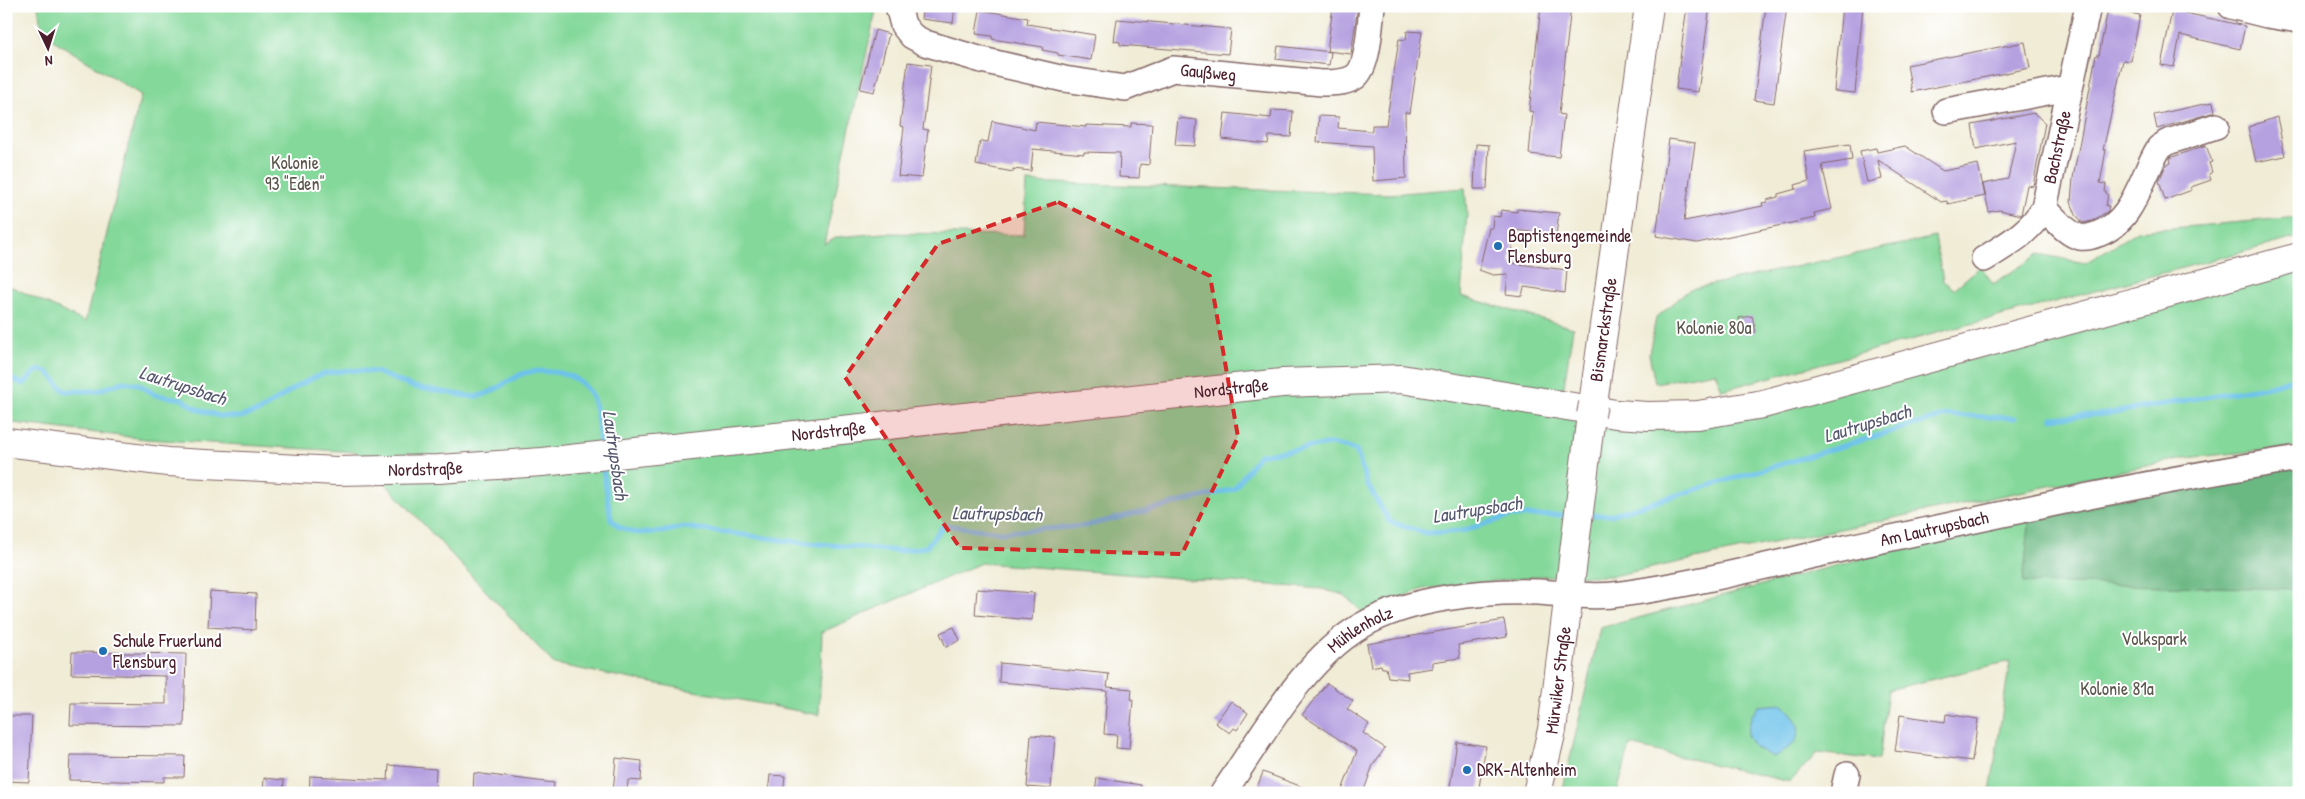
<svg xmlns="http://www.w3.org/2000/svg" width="2305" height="799" viewBox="0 0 2305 799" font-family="'Patrick Hand',sans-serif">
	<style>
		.green { fill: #83d89a; stroke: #667c62 }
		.forest { fill: #6ab882; stroke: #5a6c56 }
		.water { fill: #6dc2ea; stroke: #5c708a }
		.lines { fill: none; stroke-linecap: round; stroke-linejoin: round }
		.stream { stroke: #6dc2ea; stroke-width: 5 }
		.building { fill: #b5a0e0 }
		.minor-casing { stroke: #846767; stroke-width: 28 }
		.major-casing { stroke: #846767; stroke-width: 30 }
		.minor { stroke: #fff; stroke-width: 25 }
		.major { stroke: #fff; stroke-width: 28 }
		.major-bridge-casing { stroke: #846767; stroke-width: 30; stroke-linecap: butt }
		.major-bridge { stroke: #fff; stroke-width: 28 }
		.marked { fill: #d62828; fill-opacity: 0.2; stroke: #d62828; stroke-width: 4; stroke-dasharray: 10 6; stroke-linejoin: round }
		.poi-dot { fill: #1f6fb2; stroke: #fff; stroke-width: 2 }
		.labels { text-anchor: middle; stroke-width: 4; stroke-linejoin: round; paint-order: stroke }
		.street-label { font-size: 18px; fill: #4a1f2b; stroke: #fff }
		.park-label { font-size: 18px; fill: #5b564c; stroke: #fff }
		.poi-label { font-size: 18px; fill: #4a1f2b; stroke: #fff; text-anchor: start }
		.water-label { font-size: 19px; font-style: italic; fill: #56586e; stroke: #fff }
	</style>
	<rect width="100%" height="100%" fill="#fff"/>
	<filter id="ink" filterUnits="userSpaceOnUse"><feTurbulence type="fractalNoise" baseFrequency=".02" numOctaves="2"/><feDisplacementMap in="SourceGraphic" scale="10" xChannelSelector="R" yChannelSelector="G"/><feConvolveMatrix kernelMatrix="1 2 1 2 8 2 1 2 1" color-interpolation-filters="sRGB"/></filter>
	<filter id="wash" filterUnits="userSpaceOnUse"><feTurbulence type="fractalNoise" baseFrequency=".0096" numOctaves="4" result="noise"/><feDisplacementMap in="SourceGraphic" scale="20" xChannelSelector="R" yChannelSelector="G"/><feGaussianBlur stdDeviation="1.12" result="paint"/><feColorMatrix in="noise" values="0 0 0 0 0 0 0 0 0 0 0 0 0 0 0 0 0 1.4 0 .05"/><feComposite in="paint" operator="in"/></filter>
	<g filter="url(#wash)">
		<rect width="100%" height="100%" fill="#f0ecd6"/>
		<path class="green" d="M 38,6 L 877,6 L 824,244 L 838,237 L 883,233 L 1024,235 L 1027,182 L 1390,194 L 1465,188 L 1467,213 L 1461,296 L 1573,328 L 1560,412 L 1671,429 L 2025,347 L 2299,269 L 2299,447 L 2185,458 L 1612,576 L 1542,576 L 1423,589 L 1362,612 L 1344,595 L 1322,589 L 981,563 L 822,632 L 819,715 L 554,664 L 356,452 L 146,439 L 6,422 L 6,284 L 85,322 L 141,95 L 42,33 Z
			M 2299,217 L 2299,237 L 1722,390 L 1715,372 L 1655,383 L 1649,354 L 1656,318 L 1690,289 L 1935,237 L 1943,281 L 1954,289 L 1981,266 L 1993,284 L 2039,254 L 2085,263 L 2138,231 Z
			M 2299,467 L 2299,793 L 1990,793 L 2010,661 L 1888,690 L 1879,760 L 1817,753 L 1790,782 L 1630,745 L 1617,793 L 1562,793 L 1600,628 L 2030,514 Z"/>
		<path class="forest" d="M 2299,467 L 2299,589 L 2023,583 L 2030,514 Z"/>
		<path class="water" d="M 1782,704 C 1807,726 1803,743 1773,757 L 1754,747 L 1747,735 L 1751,717 L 1758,706 Z"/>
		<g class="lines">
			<path class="stream" d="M 6,377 L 23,384 C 28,381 31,375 35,372 C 49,364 56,385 65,391 L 97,391 L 123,382 L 138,384 L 156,395 L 182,399 L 197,409 L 219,416 L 240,417 L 260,411 L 299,385 L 322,374 L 348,370 L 376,372 L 413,387 L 474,397 C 492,395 506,381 522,374 C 531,370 543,371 553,372 C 597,377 597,409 600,447
				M 2052,418 L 2105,414 L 2270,386 L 2299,377
				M 602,463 L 611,519 L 619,527 L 636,533 L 662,532 L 684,527 L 797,542 L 899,551 L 926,547 L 944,525 L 1001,532 L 1085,526 L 1234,489 L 1259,455 L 1331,444 L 1356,450 L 1367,484 L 1390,522 L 1426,533 L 1462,531 L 1510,516 L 1570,515
				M 1586,515 L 1610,515 L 1947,415 L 2015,418"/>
		</g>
		<g id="blocks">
			<path class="building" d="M 923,6 L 955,6 L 953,23 L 921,19 Z
				M 1333,6 L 1358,6 L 1351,54 L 1327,51 Z
				M 1541,6 L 1571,6 L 1559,114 L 1564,115 L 1559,157 L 1529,154 L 1533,112 L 1529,111 Z
				M 1687,6 L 1710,6 L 1698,92 L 1676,89 Z
				M 1766,6 L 1787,6 L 1774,103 L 1754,100 Z
				M 1842,6 L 1863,6 L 1855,93 L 1834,91 Z
				M 2173,6 L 2186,6 L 2185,13 L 2245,26 L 2240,49 L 2180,35 L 2174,67 L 2161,65 Z
				M 2108,9 L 2140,15 L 2131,61 L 2123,60 L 2103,150 L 2106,150 L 2100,183 L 2106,184 L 2105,192 L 2108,194 L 2106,206 L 2109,206 L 2108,211 L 2092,221 L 2083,223 L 2076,215 L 2071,202 L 2073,178 L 2096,55 L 2099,55 Z
				M 980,10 L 1028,18 L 1027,24 L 1095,35 L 1091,60 L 1058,55 L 1058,53 L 1042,50 L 1043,47 L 992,39 L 992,36 L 976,34 Z
				M 1117,19 L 1231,29 L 1228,54 L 1120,45 L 1120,42 L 1114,41 Z
				M 875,30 L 889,34 L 874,92 L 860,89 Z
				M 1407,31 L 1422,32 L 1410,113 L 1405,112 L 1406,178 L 1373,181 L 1372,146 L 1317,142 L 1319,116 L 1339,117 L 1338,128 L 1372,131 L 1372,125 L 1386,125 L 1399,39 L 1406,40 Z
				M 2025,42 L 2030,68 L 1912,92 L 1907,65 Z
				M 1278,46 L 1331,52 L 1329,65 L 1276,59 Z
				M 908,62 L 931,65 L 923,129 L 928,130 L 922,178 L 898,176 L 904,127 L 900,126 Z
				M 2213,102 L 2215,112 L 2157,129 L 2154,115 Z
				M 1272,110 L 1293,111 L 1291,137 L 1269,136 L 1268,144 L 1222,139 L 1225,113 L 1271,118 Z
				M 2034,113 L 2045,123 L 2033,186 L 2027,185 L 2021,215 L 1999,210 L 1989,212 L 1983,184 L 2008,179 L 2016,141 L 1976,149 L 1972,125 Z
				M 2277,117 L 2285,156 L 2256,162 L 2248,127 Z
				M 1178,118 L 1197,120 L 1195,146 L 1175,145 Z
				M 992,121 L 1035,130 L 1036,122 L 1086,127 L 1086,125 L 1131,127 L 1131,123 L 1152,124 L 1149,165 L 1140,164 L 1139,178 L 1119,177 L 1120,153 L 1084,152 L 1084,154 L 1033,149 L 1031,171 L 1013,169 L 1013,172 L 976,165 L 980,141 L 988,142 Z
				M 1669,139 L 1695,143 L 1684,221 L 1763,206 L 1762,203 L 1767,202 L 1767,200 L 1778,197 L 1778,194 L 1796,189 L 1795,185 L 1809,181 L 1804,151 L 1850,144 L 1852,160 L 1822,165 L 1832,209 L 1814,213 L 1815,218 L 1697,243 L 1656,236 Z
				M 1476,144 L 1489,145 L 1487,189 L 1474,189 Z
				M 2206,145 L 2212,162 L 2209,163 L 2212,172 L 2209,174 L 2211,180 L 2191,187 L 2192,190 L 2165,200 L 2159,181 L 2166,165 L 2171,163 L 2170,158 Z
				M 1905,146 L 1943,171 L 1978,164 L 1985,196 L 1948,204 L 1947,201 L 1941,202 L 1878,160 L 1882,179 L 1867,182 L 1860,151 L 1876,148 L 1877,152 Z
				M 1517,209 L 1559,213 L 1556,235 L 1514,230 L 1510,263 L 1567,270 L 1565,293 L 1524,287 L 1522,296 L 1506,294 L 1508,274 L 1493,275 L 1479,270 L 1489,228 L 1492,228 L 1493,216 L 1500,217 L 1501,210 L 1517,212 Z
				M 1752,316 L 1756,332 L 1742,335 L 1739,318 Z
				M 977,589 L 1034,593 L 1032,620 L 975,615 Z
				M 210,591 L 256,594 L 255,630 L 208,627 Z
				M 1504,620 L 1507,637 L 1458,645 L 1460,658 L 1432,662 L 1432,668 L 1407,672 L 1408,679 L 1388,677 L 1386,668 L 1382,668 L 1381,665 L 1371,667 L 1367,644 Z
				M 954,627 L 960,640 L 946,647 L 940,633 Z
				M 72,652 L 186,654 L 184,726 L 70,725 L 71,703 L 166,704 L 166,676 L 71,674 Z
				M 1000,663 L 1109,674 L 1107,687 L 1132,689 L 1131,700 L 1133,700 L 1129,749 L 1116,748 L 1117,735 L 1104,734 L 1107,691 L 999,682 Z
				M 1327,683 L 1353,701 L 1347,709 L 1369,724 L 1363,733 L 1385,748 L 1373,765 L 1363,793 L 1341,793 L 1357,751 L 1302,715 Z
				M 1231,701 L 1248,713 L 1237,730 L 1234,728 L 1230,733 L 1215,723 Z
				M 1946,714 L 1978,719 L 1972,761 L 1895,751 L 1900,715 L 1945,722 Z
				M 6,716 L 32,716 L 29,782 L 6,781 Z
				M 1031,735 L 1055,737 L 1051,789 L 1027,787 Z
				M 1457,742 L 1486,746 L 1478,793 L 1449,793 Z
				M 70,755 L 185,756 L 184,777 L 164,777 L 164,782 L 69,780 Z
				M 616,758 L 642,761 L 641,781 L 628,780 L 627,793 L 613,793 Z
				M 389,765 L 436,769 L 435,793 L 309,793 L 310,776 L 388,780 Z
				M 1263,772 L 1313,791 L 1313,793 L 1255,793 Z
				M 474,773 L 554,783 L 553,793 L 473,793 Z
				M 770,775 L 785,776 L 783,793 L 768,793 Z
				M 264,778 L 284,780 L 283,793 L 263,793 Z
				M 1097,778 L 1141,785 L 1140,793 L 1095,793 Z"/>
		</g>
	</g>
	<g filter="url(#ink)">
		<use href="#blocks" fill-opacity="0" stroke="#846767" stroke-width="1"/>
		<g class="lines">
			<defs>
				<g id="minor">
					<path id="s1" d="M 898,6 L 903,25 L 912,36 L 925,43 L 982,60 L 1064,79 L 1125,88 L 1173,69 L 1322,83 C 1332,83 1344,83 1353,78 C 1369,70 1370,22 1372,6"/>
					<path d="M 2231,6 L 2267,15 L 2299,20"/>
					<path d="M 1946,111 L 2069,88"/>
					<path d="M 2044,208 C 2054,217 2066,234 2080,237 C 2085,238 2093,236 2098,234 C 2134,221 2141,177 2159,148 L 2168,142 L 2216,126"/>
					<path id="s2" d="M 1984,259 C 2009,243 2028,234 2044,208 L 2088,6"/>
					<path id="s3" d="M 1223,793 C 1262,737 1302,661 1361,626 C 1408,598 1485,590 1539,592 C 1566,594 1594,598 1621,594 C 1695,584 1768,565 1841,549 C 1993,516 2145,482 2299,458"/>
					<path d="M 1843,793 L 1847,775"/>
				</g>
				<g id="major">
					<path id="s4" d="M 1593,404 L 1649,6"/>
					<path id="s5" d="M 6,442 L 168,462 L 336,471 L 439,469 L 542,462 L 1282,383 L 1401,379 L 1616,414 L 1648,416 L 1698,415 L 1763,404 L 2299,257"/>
					<path id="s6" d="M 1537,793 L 1552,730 L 1591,415"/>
				</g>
			</defs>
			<use href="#minor" class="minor-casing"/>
			<use href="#major" class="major-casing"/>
			<use href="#minor" class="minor"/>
			<use href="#major" class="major"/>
			<defs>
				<path id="major-bridge" d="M 1591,415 L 1593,404"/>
			</defs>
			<use href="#major-bridge" class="major-bridge-casing"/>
			<use href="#major-bridge" class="major-bridge"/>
		</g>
	</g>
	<path class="marked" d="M 1058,202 L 1210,276 L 1238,437 L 1182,554 L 960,548 L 845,377 L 938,244 Z"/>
	<g class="poi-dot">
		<circle cx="1498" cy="246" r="5"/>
		<circle cx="103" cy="651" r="5"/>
		<circle cx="1467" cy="770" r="5"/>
	</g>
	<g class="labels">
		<g class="street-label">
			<text dy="6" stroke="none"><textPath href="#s1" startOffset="341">Gaußweg</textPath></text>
			<text dy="6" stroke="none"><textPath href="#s2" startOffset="142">Bachstraße</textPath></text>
			<text dy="6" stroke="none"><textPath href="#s4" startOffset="75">Bismarckstraße</textPath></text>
			<text dy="6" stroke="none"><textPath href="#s5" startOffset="1231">Nordstraße</textPath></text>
			<text dy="6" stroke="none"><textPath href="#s5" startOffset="826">Nordstraße</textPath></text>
			<text dy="6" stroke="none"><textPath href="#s5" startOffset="421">Nordstraße</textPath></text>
			<text dy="6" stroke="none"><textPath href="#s3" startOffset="804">Am Lautrupsbach</textPath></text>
			<text dy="6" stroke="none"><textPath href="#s3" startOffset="216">Mühlenholz</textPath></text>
			<text dy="6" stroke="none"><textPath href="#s6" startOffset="115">Mürwiker Straße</textPath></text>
		</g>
		<g class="park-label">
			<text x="295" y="169">Kolonie<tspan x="295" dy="21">93 "Eden"</tspan></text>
			<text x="1714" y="334">Kolonie 80a</text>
			<text x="2154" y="645">Volkspark</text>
			<text x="2117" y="695">Kolonie 81a</text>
		</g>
		<g class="poi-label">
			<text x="1508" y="242">Baptistengemeinde<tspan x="1508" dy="21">Flensburg</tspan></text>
			<text x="113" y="647">Schule Fruerlund<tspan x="113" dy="21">Flensburg</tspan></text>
			<text x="1477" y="776">DRK-Altenheim</text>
		</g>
		<g class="water-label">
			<text transform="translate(183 385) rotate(18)" y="7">Lautrupsbach</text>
			<text transform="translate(1867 423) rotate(-17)" y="7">Lautrupsbach</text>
			<text transform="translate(616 455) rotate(82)" y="7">Lautrupsbach</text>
			<text transform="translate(1477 509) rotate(-9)" y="7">Lautrupsbach</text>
			<text transform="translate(997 513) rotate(1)" y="7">Lautrupsbach</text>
		</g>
	</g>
	<rect width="2305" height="799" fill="none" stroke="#fff" stroke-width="25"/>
	<g transform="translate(48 48) rotate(176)" stroke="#ffffff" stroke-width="4" paint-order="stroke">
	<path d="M0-4L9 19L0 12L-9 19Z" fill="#4a1f2b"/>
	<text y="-8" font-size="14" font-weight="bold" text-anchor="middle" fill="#4a1f2b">N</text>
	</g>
</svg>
